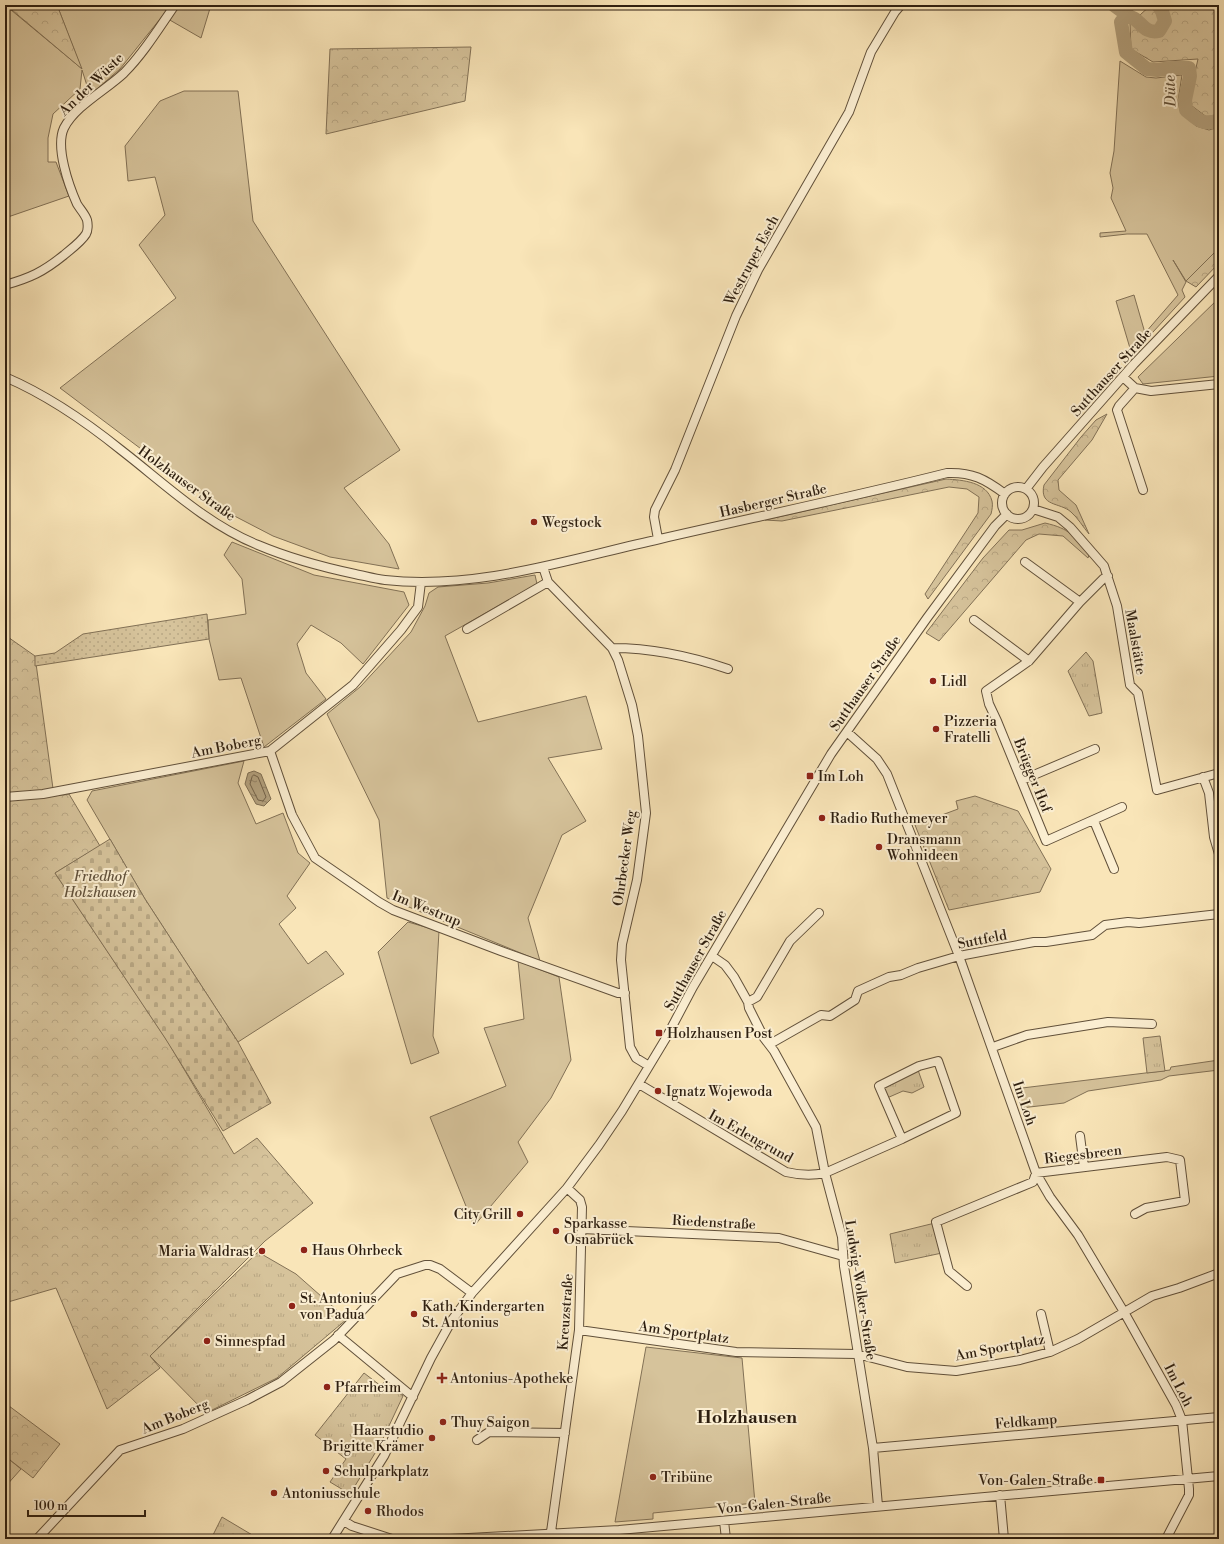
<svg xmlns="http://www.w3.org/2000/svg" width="1224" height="1544" viewBox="0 0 1224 1544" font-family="'Libre Bodoni',serif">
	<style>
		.grass { fill: #d6c39b; stroke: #827156 }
		.forest { fill: url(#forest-crowns); stroke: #827156 }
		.cemetery { fill: url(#cemetery-stones); stroke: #827156 }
		.park { fill: url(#park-tufts); stroke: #827156 }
		.garden { fill: url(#garden-dots); stroke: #827156 }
		.water { fill: url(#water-ripples); stroke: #7e6e53 }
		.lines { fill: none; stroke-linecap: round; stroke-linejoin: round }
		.shore { stroke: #716048; stroke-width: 1 }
		.river { stroke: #b4a27f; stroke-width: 14 }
		.minor-casing { stroke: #61503a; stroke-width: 10 }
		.minor { stroke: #fbeed1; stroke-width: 8 }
		.poi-dot { fill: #8f2418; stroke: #fbeed1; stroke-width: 1.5 }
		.labels { text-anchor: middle; stroke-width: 4; stroke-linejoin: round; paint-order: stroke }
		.street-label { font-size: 14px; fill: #2e1f10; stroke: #fbeed1 }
		.poi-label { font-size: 14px; fill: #2e1f10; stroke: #fbeed1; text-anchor: start }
		.park-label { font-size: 14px; font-style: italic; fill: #60503a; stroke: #fbeed1 }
		.water-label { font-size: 15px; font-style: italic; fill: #5d4d37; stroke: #fbeed1 }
		.district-label { font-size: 18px; font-weight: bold; fill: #2e1f10; stroke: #fbeed1 }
	</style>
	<defs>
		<pattern id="forest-crowns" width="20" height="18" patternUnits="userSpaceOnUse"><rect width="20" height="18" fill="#d6c39b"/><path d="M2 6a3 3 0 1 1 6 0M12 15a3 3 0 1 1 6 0" fill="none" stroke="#b8a784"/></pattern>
		<pattern id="cemetery-stones" width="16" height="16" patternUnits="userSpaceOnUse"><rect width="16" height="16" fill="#d6c39b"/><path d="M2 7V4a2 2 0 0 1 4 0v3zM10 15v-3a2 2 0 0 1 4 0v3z" fill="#b8a784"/></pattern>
		<pattern id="park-tufts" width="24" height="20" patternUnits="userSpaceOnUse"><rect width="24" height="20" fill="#d6c39b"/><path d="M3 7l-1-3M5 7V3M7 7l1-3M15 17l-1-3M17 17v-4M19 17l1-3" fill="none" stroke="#b8a784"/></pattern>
		<pattern id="garden-dots" width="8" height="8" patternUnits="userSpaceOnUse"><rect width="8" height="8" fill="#d6c39b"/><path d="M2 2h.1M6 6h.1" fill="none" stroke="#b8a784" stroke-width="1.8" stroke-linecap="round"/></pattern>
		<pattern id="water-ripples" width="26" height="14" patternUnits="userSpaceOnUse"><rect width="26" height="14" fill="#b4a27f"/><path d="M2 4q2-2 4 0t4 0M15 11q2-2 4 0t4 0" fill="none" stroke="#938367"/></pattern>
	</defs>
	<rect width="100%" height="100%" fill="#f9e5b8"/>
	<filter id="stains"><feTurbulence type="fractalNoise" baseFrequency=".005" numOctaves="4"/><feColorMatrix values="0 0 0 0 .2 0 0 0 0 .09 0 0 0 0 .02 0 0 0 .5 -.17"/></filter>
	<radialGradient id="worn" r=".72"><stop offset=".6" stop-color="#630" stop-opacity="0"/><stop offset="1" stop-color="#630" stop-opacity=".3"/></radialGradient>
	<path class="grass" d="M 5,5 L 81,68 L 57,5 L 170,5 L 164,14 L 120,69 L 90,95 L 82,70 L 80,89 L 53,114 L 48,138 L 48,162 L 56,162 L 69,196 L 5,218 Z
		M 177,5 L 211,5 L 201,38 L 168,19 Z
		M 1120,61 L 1146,77 L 1156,78 L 1182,75 L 1178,101 L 1180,111 L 1196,126 L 1209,130 L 1219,127 L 1219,248 L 1186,281 L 1173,260 L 1186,282 L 1182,290 L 1185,297 L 1132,355 L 1116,301 L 1134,295 L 1145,333 L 1178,295 L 1147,234 L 1127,234 L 1100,237 L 1100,233 L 1126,231 L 1111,198 L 1113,188 L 1110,173 L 1114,151 Z
		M 184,91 L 238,91 L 253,221 L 400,450 L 344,488 L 389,544 L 399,569 L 330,557 L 273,536 L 221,509 L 60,388 L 176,298 L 139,245 L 165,215 L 155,177 L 128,181 L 125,146 L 160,101 Z
		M 1219,298 L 1219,376 L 1143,384 L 1138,377 Z
		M 232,542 L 314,575 L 404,592 L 409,605 L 363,664 L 341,643 L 311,625 L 297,644 L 306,673 L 326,699 L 264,747 L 241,678 L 219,680 L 209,639 L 208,620 L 246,614 L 242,579 L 224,555 Z
		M 535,575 L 537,584 L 445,636 L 478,722 L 586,696 L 602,749 L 548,758 L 586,821 L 562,835 L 528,918 L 540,961 L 387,898 L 379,820 L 327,714 L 360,687 L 411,632 L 425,606 L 429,593 L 438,587 L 488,583 Z
		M 244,761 L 238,783 L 256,824 L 283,813 L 298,853 L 310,863 L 287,896 L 296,908 L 279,924 L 308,964 L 326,951 L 344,974 L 238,1042 L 145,899 L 87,800 L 92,791 Z
		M 408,922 L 439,931 L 433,1036 L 439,1053 L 411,1064 L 378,952 Z
		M 518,961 L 559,977 L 571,1060 L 551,1098 L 518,1142 L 528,1162 L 474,1226 L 430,1117 L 506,1086 L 484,1028 L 524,1019 Z
		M 1219,1060 L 1219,1070 L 1169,1076 L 1161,1080 L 1088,1091 L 1064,1103 L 1021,1108 L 1014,1089 L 1170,1070 L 1171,1067 Z
		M 646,1347 L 742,1358 L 755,1503 L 653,1513 L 653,1519 L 615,1522 Z
		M 5,1456 L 21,1469 L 5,1487 Z"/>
	<path class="forest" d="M 6,5 L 57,5 L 82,69 Z
		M 1151,5 L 1219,5 L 1219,113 L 1208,118 L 1188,103 L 1198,59 L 1153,62 L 1131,49 L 1130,24 Z
		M 471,47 L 465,101 L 326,134 L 330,49 Z
		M 1219,248 L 1219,263 L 1196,287 L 1186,281 Z
		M 1107,414 L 1092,440 L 1058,480 L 1059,490 L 1076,505 L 1089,534 C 1083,527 1078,518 1071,512 C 1060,502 1039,507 1044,485 L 1081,437 L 1096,420 Z
		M 946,479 C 963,480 987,482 992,501 C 993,505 992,510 991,514 L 928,599 L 925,594 L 978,513 L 979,497 L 967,489 L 949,487 L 782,521 L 765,520 Z
		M 1045,523 C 1071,529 1072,535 1089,555 L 1088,558 L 1063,536 L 1039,534 L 1026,540 L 939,641 L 926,633 L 983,558 L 1009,530 L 1022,530 Z
		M 5,635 L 35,656 L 54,796 L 69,794 L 100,846 L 55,873 L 168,1042 L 234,1154 L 257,1138 L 313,1203 L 265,1241 L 150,1356 L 160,1368 L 107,1409 L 56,1288 L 8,1302 L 5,1305 Z
		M 975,796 L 1018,811 L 1051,869 L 1040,892 L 949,910 L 915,825 L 958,809 L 956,801 Z
		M 5,1403 L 60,1444 L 33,1478 L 5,1456 Z"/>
	<path class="cemetery" d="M 110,839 L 145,899 L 238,1042 L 271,1103 L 223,1131 L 165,1038 L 55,873 Z"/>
	<path class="park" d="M 1086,652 L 1093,661 L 1102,713 L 1089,716 L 1068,671 Z
		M 1160,1036 L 1165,1071 L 1147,1073 L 1143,1038 Z
		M 918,1070 L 924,1087 L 912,1093 L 903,1091 L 887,1098 L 882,1087 Z
		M 935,1223 L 942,1253 L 895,1263 L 890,1234 Z
		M 258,1252 L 296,1274 L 347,1319 L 277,1378 L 206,1413 L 150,1356 Z
		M 364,1373 L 381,1386 L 385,1381 L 403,1396 L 380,1445 L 350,1494 L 330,1482 L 346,1459 L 315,1435 Z
		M 222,1517 L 259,1539 L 211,1539 Z"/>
	<path class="garden" d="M 207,614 L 209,639 L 35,666 L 35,656 L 55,653 L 83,634 Z"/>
	<path class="water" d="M 254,771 L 261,774 L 271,799 L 264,806 L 256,804 L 245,784 L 248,773 Z"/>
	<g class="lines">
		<path class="shore" d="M 254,775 L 258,777 L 266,797 L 263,801 L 258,800 L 250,784 L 252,777 Z"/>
		<path class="river" d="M 1114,5 L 1129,16
			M 1158,5 L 1162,11 L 1165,21 L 1159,31 C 1141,35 1140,14 1125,17 L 1121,22 L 1126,52 L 1147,69 L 1157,70 L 1172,68 L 1189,68 L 1190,76 L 1185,100 L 1186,110 C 1198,120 1203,126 1219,120"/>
		<defs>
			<path id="minor" d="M 5,285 C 30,278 43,272 64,255 C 71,249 81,242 86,234 C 88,231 88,224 87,220 C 85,214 80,209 77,204 C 69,186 55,147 64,128 C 75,106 106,90 124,73 C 144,53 159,28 175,5
				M 5,377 C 47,395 85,421 121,450 C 165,484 206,524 258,545 C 289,558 322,567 355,574 C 365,576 375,579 385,580 C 479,590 569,559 660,539 C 756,517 852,497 947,473 C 972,472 985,479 1005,494
				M 1123,377 L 1135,388 L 1151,391 L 1219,384
				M 1135,388 L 1119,406 L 1117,410 L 1143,490
				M1002 503a16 16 0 1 1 32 0a16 16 0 1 1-32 0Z
				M 1026,489 L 1043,467 L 1134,364 L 1219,276
				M 1033,509 L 1058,517 L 1070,527 L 1104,566 L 1117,606 L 1130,685 L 1138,693 L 1157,790 L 1219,773
				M 658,539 L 654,517 L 655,510 L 675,470 L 736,316 L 758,270 L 849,112 L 871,52 L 895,12 L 901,5
				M 1025,562 L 1080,602
				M 543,567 L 548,582 L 612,648 L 618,660 L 632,705 L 638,736 L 646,813 L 637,880 L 622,944 L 621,960 L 630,1047 L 636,1058 L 649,1066
				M 1108,576 L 1103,579 L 1080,602 L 1029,661 L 986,691 L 989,704 L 997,721 L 1046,841 L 1122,807
				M 974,620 L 1029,661
				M 467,629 L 548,582
				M 612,648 C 652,648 690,656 728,669
				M 847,732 L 877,759 L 887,774 L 959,956 L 1036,1173 L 1050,1197 L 1078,1235 L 1124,1312 L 1176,1405 L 1182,1420 L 1189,1489 L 1189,1495 L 1166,1539
				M 270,751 L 292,815 L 315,858 L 379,902 L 393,910 L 501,951 L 618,993 L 625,993
				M 1203,777 L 1209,793 L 1214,837 L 1219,854
				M 1022,780 L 1095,749
				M 5,797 L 43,794 L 270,751 L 353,685 L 401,630 L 418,607 L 421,582
				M 1094,821 L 1114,869
				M 712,956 L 725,965 L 734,977 L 748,1002 L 749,1008 L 764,1038 L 774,1051 L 816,1127 L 825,1173 L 842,1237 L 844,1266 L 873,1448 L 878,1506
				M 748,1002 L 757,997 L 790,941 L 819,913
				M 770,1044 L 821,1015 L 830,1016 L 855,1000 L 858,991 L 889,977 L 901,975 L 918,968 L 959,956 L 1034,942 L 1046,942 L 1092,935 L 1105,925 L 1128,922 L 1139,923 L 1219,914
				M 993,1047 L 1027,1035 L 1108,1022 L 1152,1024
				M 639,1084 L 786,1172 C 799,1175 811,1176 825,1173 L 902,1139 L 879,1086 L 919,1066 L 938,1061 L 956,1113 L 902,1139
				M 1080,1136 L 1084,1167
				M 582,1229 L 779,1238 L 843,1256
				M 967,1286 L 949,1271 L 936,1222 L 1033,1182 L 1036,1173 L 1167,1157 L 1180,1160 L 1185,1201 L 1146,1208 L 1135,1214
				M 1041,1314 L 1050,1352
				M 579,1330 L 736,1352 L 857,1354 L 907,1367 L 956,1371 L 1020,1360 L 1050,1352 L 1078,1339 L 1152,1296 L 1179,1288 L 1219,1273
				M 338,1335 L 413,1397
				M 477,1440 L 489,1432 L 565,1433
				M 873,1448 L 1219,1417
				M 1000,1495 L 1004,1539
				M 344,1521 L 352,1526 L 392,1539
				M 724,1521 L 726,1539
				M 37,1539 L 120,1450 L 183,1429 L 247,1400 L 281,1382 L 334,1340 L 397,1274 L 425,1265 L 430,1265 L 440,1269 L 472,1293
				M 332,1539 L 384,1456 L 431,1358 L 452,1320 L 472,1293 L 567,1188 L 599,1145 L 622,1111 L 666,1038 L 693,987 L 831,754 L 927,618 L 995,526 L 1007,514
				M 450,1539 L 619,1530 L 1219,1476
				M 550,1539 L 579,1330 L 582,1207 L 580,1200 L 567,1188"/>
		</defs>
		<use href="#minor" class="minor-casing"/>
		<use href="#minor" class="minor"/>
	</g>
	<g class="poi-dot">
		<circle cx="534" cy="522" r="4"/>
		<circle cx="933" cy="681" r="4"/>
		<circle cx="936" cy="729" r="4"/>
		<rect x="806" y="772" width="8" height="8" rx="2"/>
		<circle cx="822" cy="818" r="4"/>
		<circle cx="879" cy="847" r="4"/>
		<rect x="655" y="1029" width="8" height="8" rx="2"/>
		<circle cx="658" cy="1091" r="4"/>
		<circle cx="520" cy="1214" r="4"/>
		<circle cx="556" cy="1231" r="4"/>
		<circle cx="304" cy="1250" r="4"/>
		<circle cx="262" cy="1251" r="4"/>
		<circle cx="292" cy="1306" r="4"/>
		<circle cx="414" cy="1314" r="4"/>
		<circle cx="207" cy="1341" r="4"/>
		<path d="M440 1372h4v4h4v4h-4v4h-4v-4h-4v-4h4z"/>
		<circle cx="327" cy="1387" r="4"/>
		<circle cx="443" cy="1422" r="4"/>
		<circle cx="432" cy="1438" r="4"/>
		<circle cx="326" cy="1471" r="4"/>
		<circle cx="653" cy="1477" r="4"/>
		<rect x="1097" y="1476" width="8" height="8" rx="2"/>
		<circle cx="274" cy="1493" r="4"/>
		<circle cx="368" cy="1511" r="4"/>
	</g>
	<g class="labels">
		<g class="street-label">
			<text transform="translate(91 84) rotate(-44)" y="5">An der Wüste</text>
			<text transform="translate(751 260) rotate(-62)" y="5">Westruper Esch</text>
			<text transform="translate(1111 372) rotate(-48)" y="5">Sutthauser Straße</text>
			<text transform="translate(187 483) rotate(36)" y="5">Holzhauser Straße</text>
			<text transform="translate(773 500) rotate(-13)" y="5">Hasberger Straße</text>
			<text transform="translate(1136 642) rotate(80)" y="5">Maalstätte</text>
			<text transform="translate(865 683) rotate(-55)" y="5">Sutthauser Straße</text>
			<text transform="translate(226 746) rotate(-11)" y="5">Am Boberg</text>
			<text transform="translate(1033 775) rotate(68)" y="5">Brügger Hof</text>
			<text transform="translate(624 858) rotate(-82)" y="5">Ohrbecker Weg</text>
			<text transform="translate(427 908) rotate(22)" y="5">Im Westrup</text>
			<text transform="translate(982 939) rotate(-11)" y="5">Suttfeld</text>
			<text transform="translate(695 960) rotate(-61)" y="5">Sutthauser Straße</text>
			<text transform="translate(1025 1103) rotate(71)" y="5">Im Loh</text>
			<text transform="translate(751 1136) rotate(29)" y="5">Im Erlengrund</text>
			<text transform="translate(1083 1154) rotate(-7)" y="5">Riegesbreen</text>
			<text transform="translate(714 1222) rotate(3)" y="5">Riedenstraße</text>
			<text transform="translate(861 1290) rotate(81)" y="5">Ludwig-Wolker-Straße</text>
			<text transform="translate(565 1312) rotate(-86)" y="5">Kreuzstraße</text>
			<text transform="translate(684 1332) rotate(8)" y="5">Am Sportplatz</text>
			<text transform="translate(1000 1347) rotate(-11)" y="5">Am Sportplatz</text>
			<text transform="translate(1179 1385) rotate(63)" y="5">Im Loh</text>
			<text transform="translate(175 1416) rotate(-22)" y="5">Am Boberg</text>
			<text transform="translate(1026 1421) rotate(-5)" y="5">Feldkamp</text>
			<text transform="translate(774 1503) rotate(-6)" y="5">Von-Galen-Straße</text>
		</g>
		<g class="poi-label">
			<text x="542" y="527">Wegstock</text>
			<text x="941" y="686">Lidl</text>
			<text x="944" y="726">Pizzeria<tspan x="944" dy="16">Fratelli</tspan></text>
			<text x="818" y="781">Im Loh</text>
			<text x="830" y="823">Radio Ruthemeyer</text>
			<text x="887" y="844">Dransmann<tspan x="887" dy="16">Wohnideen</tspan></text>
			<text x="667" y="1038">Holzhausen Post</text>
			<text x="666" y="1096">Ignatz Wojewoda</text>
			<text x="512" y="1219" text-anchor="end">City Grill</text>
			<text x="564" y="1228">Sparkasse<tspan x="564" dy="16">Osnabrück</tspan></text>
			<text x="312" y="1255">Haus Ohrbeck</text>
			<text x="254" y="1256" text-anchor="end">Maria Waldrast</text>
			<text x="300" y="1303">St. Antonius<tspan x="300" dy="16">von Padua</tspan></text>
			<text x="422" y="1311">Kath. Kindergarten<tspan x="422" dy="16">St. Antonius</tspan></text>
			<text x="215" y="1346">Sinnespfad</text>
			<text x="450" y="1383">Antonius-Apotheke</text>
			<text x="335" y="1392">Pfarrheim</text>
			<text x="451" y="1427">Thuy Saigon</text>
			<text x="424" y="1435" text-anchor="end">Haarstudio<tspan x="424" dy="16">Brigitte Krämer</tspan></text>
			<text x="334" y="1476">Schulparkplatz</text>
			<text x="661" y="1482">Tribüne</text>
			<text x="1093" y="1485" text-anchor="end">Von-Galen-Straße</text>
			<text x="282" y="1498">Antoniusschule</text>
			<text x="376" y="1516">Rhodos</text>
		</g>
		<g class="park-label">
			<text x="100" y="881">Friedhof<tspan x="100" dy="16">Holzhausen</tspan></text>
		</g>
		<g class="water-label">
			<text transform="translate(1170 91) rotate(-92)" y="5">Düte</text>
		</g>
		<g class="district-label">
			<text x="747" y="1423">Holzhausen</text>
		</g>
	</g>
	<rect width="1224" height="1544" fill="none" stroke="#f9e5b8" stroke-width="20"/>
	<rect x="6" y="6" width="1212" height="1532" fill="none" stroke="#2e1f10" stroke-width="2"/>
	<rect x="10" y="10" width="1204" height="1524" fill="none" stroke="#2e1f10"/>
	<path d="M28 1510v6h117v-6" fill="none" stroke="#2e1f10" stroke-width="2"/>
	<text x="34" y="1510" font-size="12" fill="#2e1f10" stroke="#fbeed1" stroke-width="3" paint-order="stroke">100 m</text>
	<rect width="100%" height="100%" filter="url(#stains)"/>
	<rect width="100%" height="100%" fill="url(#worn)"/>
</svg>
